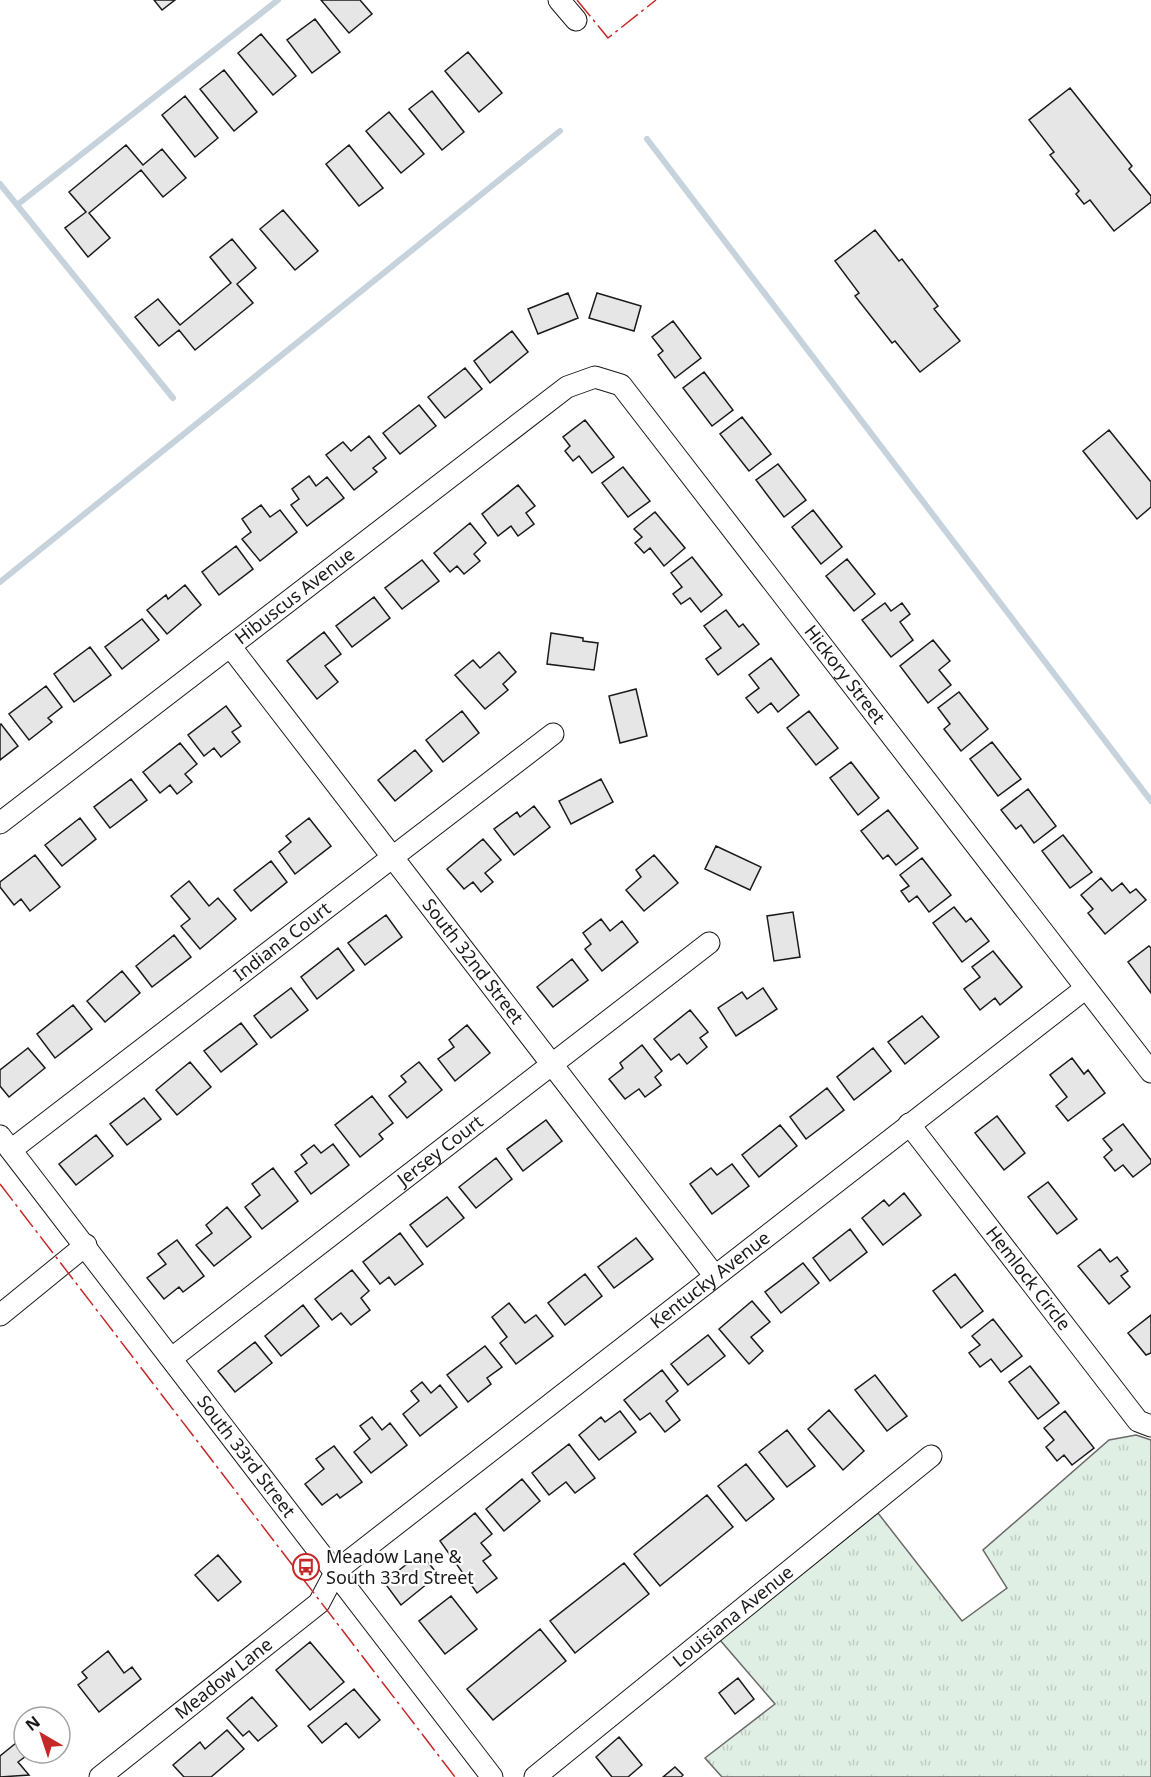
<svg xmlns="http://www.w3.org/2000/svg" width="1151" height="1777" viewBox="0 0 1151 1777" font-family="'Noto Sans',sans-serif">
	<style>
		.grass { fill: url(#grass-tufts); stroke: #6a6a6a; stroke-width: 1.5 }
		.lines { fill: none; stroke-linecap: round; stroke-linejoin: round }
		.stream { stroke: #c6d2dc; stroke-width: 6 }
		.building { fill: #e6e6e6; stroke: #1a1a1a; stroke-width: 1.5 }
		.minor-casing { stroke: #1a1a1a; stroke-width: 23 }
		.minor { stroke: #fff; stroke-width: 21 }
		.power { stroke: #c62828; stroke-width: 1.5; stroke-dasharray: 21 4.5 3 4.5; stroke-linecap: butt }
		.labels { text-anchor: middle; stroke-width: 4.5; stroke-linejoin: round; paint-order: stroke }
		.street-label { font-size: 18px; fill: #1a1a1a; stroke: #fff }
		.poi-label { font-size: 18px; fill: #1a1a1a; stroke: #fff; text-anchor: start }
	</style>
	<defs>
		<pattern id="grass-tufts" width="24" height="20" patternUnits="userSpaceOnUse" patternTransform="scale(1.5)"><rect width="24" height="20" fill="#e0efe3"/><path d="M3 7l-1-3M5 7V3M7 7l1-3M15 17l-1-3M17 17v-4M19 17l1-3" fill="none" stroke="#c0ccc2"/></pattern>
	</defs>
	<rect width="100%" height="100%" fill="#fff"/>
	<path class="grass" d="M 1136,1435 L 1151,1440 L 1151,1777 L 722,1777 L 705,1758 L 775,1704 L 720,1640 L 878,1513 L 962,1621 L 1007,1588 L 983,1550 L 1109,1440 Z"/>
	<g class="lines">
		<path class="stream" d="M 647,139 L 1151,801
			M 0,184 L 173,398
			M 17,205 L 278,0
			M 0,582 L 560,131"/>
	</g>
	<path class="building" d="M 154,0 L 175,0 L 162,10 Z
		M 321,0 L 360,0 L 372,14 L 349,33 Z
		M 315,19 L 340,52 L 312,73 L 287,40 Z
		M 261,34 L 296,76 L 273,95 L 238,53 Z
		M 468,52 L 502,93 L 479,112 L 445,71 Z
		M 224,70 L 257,112 L 234,131 L 200,89 Z
		M 1070,88 L 1132,166 L 1129,169 L 1151,196 L 1151,202 L 1114,231 L 1090,200 L 1084,204 L 1076,194 L 1079,191 L 1050,155 L 1054,152 L 1029,120 Z
		M 432,91 L 464,132 L 442,150 L 409,109 Z
		M 185,96 L 218,138 L 195,157 L 162,115 Z
		M 389,112 L 424,154 L 401,173 L 366,131 Z
		M 126,145 L 143,165 L 162,149 L 186,178 L 163,197 L 141,170 L 89,213 L 110,238 L 88,257 L 65,228 L 86,212 L 69,192 Z
		M 349,145 L 383,188 L 359,206 L 326,164 Z
		M 283,210 L 318,251 L 295,270 L 260,229 Z
		M 875,230 L 899,261 L 902,259 L 938,306 L 934,309 L 960,341 L 920,372 L 895,341 L 892,343 L 855,296 L 859,293 L 835,261 Z
		M 232,239 L 256,268 L 237,284 L 253,303 L 195,350 L 179,330 L 159,346 L 135,317 L 158,299 L 180,325 L 231,283 L 210,257 Z
		M 568,293 L 578,318 L 538,334 L 528,309 Z
		M 597,293 L 641,306 L 634,331 L 589,318 Z
		M 673,321 L 701,358 L 675,378 L 658,355 L 663,351 L 652,337 Z
		M 512,331 L 528,352 L 490,383 L 474,361 Z
		M 465,368 L 482,389 L 445,418 L 428,397 Z
		M 704,372 L 733,410 L 712,426 L 683,388 Z
		M 419,405 L 436,426 L 400,454 L 383,433 Z
		M 742,417 L 771,454 L 749,471 L 720,434 Z
		M 585,420 L 614,457 L 592,473 L 579,456 L 573,461 L 565,451 L 570,446 L 563,437 Z
		M 1109,430 L 1151,482 L 1151,507 L 1137,519 L 1083,451 Z
		M 369,436 L 386,458 L 373,468 L 377,472 L 354,490 L 326,455 L 343,442 L 351,451 Z
		M 778,464 L 806,500 L 784,517 L 756,480 Z
		M 623,467 L 650,501 L 628,517 L 602,483 Z
		M 309,476 L 316,486 L 327,477 L 344,498 L 307,526 L 291,505 L 299,499 L 292,489 Z
		M 518,485 L 535,506 L 526,513 L 534,524 L 518,536 L 511,526 L 498,536 L 482,514 Z
		M 261,505 L 270,517 L 280,510 L 297,532 L 260,561 L 242,539 L 251,532 L 242,519 Z
		M 813,510 L 842,547 L 821,564 L 792,527 Z
		M 655,512 L 685,548 L 664,566 L 650,548 L 644,553 L 635,543 L 642,537 L 634,529 Z
		M 470,523 L 486,543 L 474,554 L 480,561 L 464,574 L 457,566 L 450,572 L 434,553 Z
		M 236,546 L 253,569 L 219,595 L 202,572 Z
		M 692,557 L 722,595 L 701,612 L 690,598 L 681,604 L 673,594 L 682,587 L 671,573 Z
		M 847,559 L 875,594 L 854,611 L 826,576 Z
		M 422,560 L 439,581 L 402,609 L 385,588 Z
		M 185,585 L 201,605 L 167,634 L 147,610 L 166,595 L 168,599 Z
		M 374,597 L 390,618 L 352,647 L 336,626 Z
		M 885,603 L 891,611 L 902,603 L 910,614 L 900,622 L 913,640 L 891,657 L 862,620 Z
		M 726,610 L 739,627 L 743,624 L 759,644 L 718,675 L 706,659 L 721,648 L 704,626 Z
		M 142,619 L 159,640 L 122,669 L 105,647 Z
		M 324,632 L 341,654 L 325,666 L 338,682 L 317,699 L 287,661 Z
		M 551,633 L 583,638 L 583,641 L 598,643 L 594,670 L 547,664 Z
		M 933,640 L 950,661 L 939,670 L 951,685 L 928,703 L 900,666 Z
		M 90,647 L 111,675 L 74,702 L 54,674 Z
		M 499,652 L 516,672 L 503,684 L 508,690 L 485,709 L 455,675 L 473,660 L 480,668 Z
		M 771,658 L 799,695 L 778,712 L 771,703 L 758,713 L 746,698 L 759,688 L 749,675 Z
		M 46,686 L 62,707 L 48,718 L 52,722 L 29,740 L 9,714 Z
		M 636,689 L 647,736 L 620,743 L 609,696 Z
		M 959,692 L 988,729 L 961,751 L 944,729 L 950,724 L 938,708 Z
		M 226,706 L 241,726 L 232,732 L 240,742 L 221,757 L 214,748 L 204,756 L 188,735 Z
		M 462,711 L 479,733 L 443,762 L 426,740 Z
		M 809,711 L 838,748 L 816,765 L 787,728 Z
		M 1,724 L 18,746 L 0,760 L 0,725 Z
		M 992,742 L 1021,779 L 998,796 L 970,759 Z
		M 180,743 L 197,764 L 185,774 L 192,782 L 177,794 L 170,785 L 160,793 L 143,772 Z
		M 415,750 L 432,771 L 395,801 L 378,780 Z
		M 851,762 L 879,798 L 858,815 L 830,778 Z
		M 131,779 L 147,800 L 110,828 L 94,807 Z
		M 601,779 L 613,802 L 571,824 L 559,801 Z
		M 1028,789 L 1056,826 L 1034,843 L 1021,825 L 1016,829 L 1001,810 Z
		M 534,806 L 550,827 L 514,855 L 494,829 L 517,812 L 520,817 Z
		M 888,810 L 918,848 L 896,865 L 888,855 L 883,859 L 861,831 Z
		M 80,818 L 96,839 L 62,866 L 45,845 Z
		M 309,818 L 331,846 L 295,874 L 279,852 L 291,842 L 286,836 Z
		M 1063,835 L 1092,872 L 1070,888 L 1042,851 Z
		M 483,839 L 501,860 L 485,873 L 493,882 L 481,892 L 473,882 L 464,889 L 447,869 Z
		M 716,846 L 761,867 L 750,890 L 705,869 Z
		M 35,855 L 60,887 L 30,911 L 21,899 L 14,905 L 0,887 L 0,882 Z
		M 654,855 L 678,883 L 644,911 L 626,890 L 641,877 L 636,870 Z
		M 922,858 L 951,895 L 929,912 L 917,896 L 909,902 L 901,891 L 909,886 L 900,875 Z
		M 271,861 L 287,882 L 251,911 L 234,890 Z
		M 1101,878 L 1112,891 L 1122,883 L 1130,893 L 1136,889 L 1146,900 L 1105,934 L 1088,913 L 1093,909 L 1081,895 Z
		M 189,881 L 209,906 L 218,898 L 236,919 L 200,949 L 181,926 L 190,919 L 171,896 Z
		M 954,907 L 966,922 L 971,918 L 989,941 L 962,962 L 933,923 Z
		M 793,912 L 800,957 L 774,961 L 767,916 Z
		M 386,915 L 402,937 L 365,965 L 348,943 Z
		M 601,919 L 610,931 L 622,921 L 638,942 L 602,971 L 585,949 L 591,944 L 583,933 Z
		M 174,935 L 191,957 L 152,987 L 136,966 Z
		M 1149,946 L 1151,948 L 1151,993 L 1128,962 Z
		M 338,948 L 354,970 L 317,999 L 301,977 Z
		M 993,951 L 1022,987 L 1000,1005 L 995,998 L 980,1010 L 964,989 L 980,977 L 972,967 Z
		M 572,959 L 588,980 L 553,1007 L 537,987 Z
		M 122,971 L 140,993 L 105,1022 L 87,1001 Z
		M 291,988 L 308,1010 L 271,1038 L 254,1016 Z
		M 763,988 L 777,1009 L 736,1036 L 718,1008 L 742,992 L 747,999 Z
		M 73,1005 L 92,1029 L 55,1058 L 37,1034 Z
		M 690,1010 L 708,1032 L 700,1038 L 707,1047 L 687,1064 L 679,1054 L 671,1060 L 654,1039 Z
		M 922,1016 L 939,1037 L 905,1064 L 888,1042 Z
		M 241,1023 L 257,1044 L 221,1072 L 204,1051 Z
		M 467,1025 L 490,1053 L 455,1081 L 438,1059 L 454,1047 L 449,1040 Z
		M 642,1045 L 662,1071 L 655,1077 L 661,1085 L 645,1097 L 639,1089 L 625,1099 L 609,1079 L 623,1068 L 620,1063 Z
		M 28,1048 L 45,1068 L 9,1097 L 0,1086 L 0,1070 Z
		M 873,1048 L 891,1071 L 854,1100 L 837,1077 Z
		M 1072,1058 L 1084,1074 L 1088,1070 L 1105,1093 L 1068,1121 L 1056,1106 L 1067,1097 L 1050,1075 Z
		M 190,1062 L 211,1087 L 177,1115 L 156,1090 Z
		M 419,1062 L 442,1090 L 407,1118 L 389,1096 L 406,1082 L 401,1076 Z
		M 827,1088 L 844,1110 L 806,1139 L 790,1117 Z
		M 372,1096 L 393,1123 L 379,1134 L 383,1139 L 360,1157 L 335,1125 Z
		M 144,1098 L 161,1119 L 127,1145 L 110,1124 Z
		M 997,1116 L 1025,1153 L 1004,1170 L 975,1133 Z
		M 546,1120 L 562,1141 L 523,1171 L 507,1149 Z
		M 1123,1124 L 1151,1160 L 1151,1163 L 1133,1177 L 1123,1165 L 1115,1171 L 1104,1157 L 1112,1150 L 1103,1139 Z
		M 780,1125 L 797,1146 L 759,1177 L 742,1155 Z
		M 96,1135 L 113,1156 L 76,1185 L 59,1164 Z
		M 333,1144 L 349,1165 L 311,1194 L 295,1172 L 307,1163 L 301,1155 L 314,1145 L 321,1153 Z
		M 496,1158 L 512,1179 L 476,1208 L 459,1187 Z
		M 732,1164 L 749,1186 L 712,1214 L 690,1184 L 711,1168 L 717,1175 Z
		M 273,1168 L 298,1201 L 262,1229 L 245,1207 L 260,1195 L 252,1184 Z
		M 1048,1182 L 1077,1219 L 1057,1234 L 1028,1197 Z
		M 904,1193 L 921,1215 L 883,1245 L 862,1218 L 884,1200 L 889,1206 Z
		M 447,1197 L 464,1218 L 427,1247 L 410,1225 Z
		M 227,1207 L 251,1237 L 214,1266 L 196,1245 L 212,1233 L 206,1225 Z
		M 850,1229 L 867,1252 L 830,1281 L 813,1258 Z
		M 400,1233 L 423,1264 L 395,1285 L 389,1277 L 380,1284 L 363,1262 Z
		M 636,1238 L 653,1259 L 614,1288 L 598,1267 Z
		M 177,1240 L 204,1276 L 183,1292 L 179,1287 L 164,1299 L 147,1278 L 166,1264 L 158,1254 Z
		M 1100,1249 L 1110,1262 L 1117,1257 L 1128,1271 L 1121,1276 L 1130,1287 L 1109,1304 L 1078,1266 Z
		M 803,1263 L 819,1283 L 781,1313 L 765,1292 Z
		M 352,1270 L 369,1291 L 361,1298 L 370,1310 L 351,1325 L 341,1313 L 332,1320 L 315,1299 Z
		M 585,1274 L 602,1296 L 565,1325 L 548,1303 Z
		M 955,1274 L 983,1311 L 961,1328 L 933,1291 Z
		M 752,1301 L 770,1322 L 751,1337 L 763,1351 L 749,1364 L 719,1329 Z
		M 509,1303 L 525,1323 L 536,1315 L 553,1336 L 516,1364 L 500,1343 L 507,1337 L 492,1317 Z
		M 303,1305 L 319,1326 L 281,1356 L 265,1336 Z
		M 1151,1315 L 1151,1353 L 1146,1355 L 1128,1333 Z
		M 993,1319 L 1022,1356 L 1001,1372 L 991,1359 L 980,1367 L 969,1353 L 980,1345 L 972,1336 Z
		M 708,1335 L 725,1356 L 688,1385 L 671,1364 Z
		M 255,1342 L 272,1363 L 235,1392 L 218,1371 Z
		M 485,1346 L 502,1367 L 487,1378 L 491,1384 L 468,1402 L 447,1375 Z
		M 1030,1366 L 1059,1403 L 1038,1419 L 1009,1382 Z
		M 662,1370 L 678,1391 L 666,1401 L 680,1420 L 665,1432 L 650,1413 L 640,1420 L 624,1400 Z
		M 875,1375 L 907,1416 L 887,1431 L 855,1390 Z
		M 422,1382 L 431,1393 L 440,1385 L 457,1407 L 420,1436 L 403,1414 L 419,1401 L 411,1391 Z
		M 829,1410 L 864,1451 L 843,1470 L 808,1429 Z
		M 620,1411 L 636,1432 L 599,1460 L 579,1435 L 601,1417 L 605,1422 Z
		M 1065,1411 L 1094,1448 L 1072,1465 L 1064,1455 L 1057,1461 L 1046,1447 L 1054,1440 L 1044,1428 Z
		M 372,1417 L 382,1430 L 390,1423 L 407,1445 L 371,1473 L 354,1452 L 370,1439 L 360,1426 Z
		M 787,1430 L 815,1466 L 787,1487 L 759,1452 Z
		M 569,1444 L 595,1478 L 575,1493 L 566,1482 L 549,1495 L 532,1473 Z
		M 334,1446 L 362,1482 L 340,1498 L 337,1494 L 322,1505 L 305,1484 L 324,1469 L 316,1459 Z
		M 746,1464 L 774,1499 L 746,1521 L 718,1486 Z
		M 522,1479 L 540,1501 L 504,1531 L 486,1509 Z
		M 707,1495 L 733,1527 L 660,1586 L 634,1554 Z
		M 475,1513 L 492,1534 L 481,1543 L 491,1555 L 483,1561 L 497,1578 L 477,1593 L 440,1541 Z
		M 421,1553 L 438,1575 L 401,1605 L 384,1582 Z
		M 218,1555 L 241,1582 L 218,1601 L 195,1575 Z
		M 624,1563 L 649,1594 L 575,1653 L 550,1621 Z
		M 451,1596 L 477,1629 L 445,1654 L 419,1621 Z
		M 540,1629 L 566,1661 L 493,1720 L 467,1689 Z
		M 310,1642 L 344,1682 L 310,1710 L 276,1670 Z
		M 108,1651 L 124,1673 L 132,1667 L 141,1679 L 99,1712 L 78,1685 L 87,1678 L 82,1672 Z
		M 738,1678 L 754,1699 L 735,1714 L 719,1693 Z
		M 354,1689 L 380,1720 L 359,1738 L 346,1723 L 322,1743 L 308,1726 Z
		M 252,1697 L 277,1726 L 258,1741 L 249,1731 L 243,1736 L 227,1718 Z
		M 227,1730 L 244,1749 L 211,1777 L 184,1777 L 173,1765 L 200,1742 L 205,1749 Z
		M 619,1737 L 642,1765 L 628,1777 L 612,1777 L 596,1757 Z
		M 16,1743 L 26,1756 L 18,1762 L 29,1775 L 0,1777 L 0,1756 Z
		M 675,1767 L 683,1775 L 681,1777 L 663,1777 Z"/>
	<g class="lines">
		<defs>
			<g id="minor">
				<path d="M 559,0 L 576,20"/>
				<path id="s1" d="M 230,646 L 714,1275"/>
				<path id="s2" d="M 0,823 L 567,387 L 595,377 L 621,385 L 1151,1072"/>
				<path id="s3" d="M 909,1124 L 1138,1421 L 1151,1426"/>
				<path id="s4" d="M 0,1136 L 492,1777"/>
				<path id="s5" d="M 11,1150 L 553,734"/>
				<path d="M 0,1315 L 86,1245"/>
				<path id="s6" d="M 172,1358 L 709,943"/>
				<path id="s7" d="M 100,1777 L 319,1603 L 336,1571 L 1086,988"/>
				<path id="s8" d="M 535,1777 L 931,1456"/>
			</g>
		</defs>
		<use href="#minor" class="minor-casing"/>
		<use href="#minor" class="minor"/>
		<path class="power" d="M 577,0 L 608,38 L 656,0
			M 0,1184 L 455,1777"/>
	</g>
	<defs>
		<symbol id="bus-ring" viewBox="-11 -11 22 22"><circle r="9.5" fill="#fff" stroke="#c62828" stroke-width="1.5"/><path d="M-5-6H5V4H4V6H2V4H-2V6H-4V4H-5ZM-3.5-4V0h7V-4ZM-3.5 1.2v1.5H-2V1.2ZM2 1.2v1.5H3.5V1.2Z" fill="#c62828"/></symbol>
	</defs>
	<g fill-rule="evenodd">
		<use href="#bus-ring" x="291" y="1552" width="30" height="30"/>
	</g>
	<g class="labels">
		<g class="street-label">
			<text dy="6" stroke="none"><textPath href="#s2" startOffset="372">Hibuscus Avenue</textPath></text>
			<text dy="6" stroke="none"><textPath href="#s2" startOffset="1138">Hickory Street</textPath></text>
			<text dy="6" stroke="none"><textPath href="#s5" startOffset="342">Indiana Court</textPath></text>
			<text dy="6" stroke="none"><textPath href="#s1" startOffset="398">South 32nd Street</textPath></text>
			<text dy="6" stroke="none"><textPath href="#s6" startOffset="339">Jersey Court</textPath></text>
			<text dy="6" stroke="none"><textPath href="#s7" startOffset="790">Kentucky Avenue</textPath></text>
			<text dy="6" stroke="none"><textPath href="#s3" startOffset="195">Hemlock Circle</textPath></text>
			<text dy="6" stroke="none"><textPath href="#s4" startOffset="404">South 33rd Street</textPath></text>
			<text dy="6" stroke="none"><textPath href="#s8" startOffset="255">Louisiana Avenue</textPath></text>
			<text dy="6" stroke="none"><textPath href="#s7" startOffset="158">Meadow Lane</textPath></text>
		</g>
		<g class="poi-label">
			<text x="326" y="1563">Meadow Lane &amp;<tspan x="326" dy="21">South 33rd Street</tspan></text>
		</g>
	</g>
	<g transform="translate(42 1735) rotate(321)"><circle r="28" fill="#ffffff" stroke="#a3a3a3" stroke-width="1.5"/>
	<path d="M0-4.5L10 22L0 15L-10 22Z" fill="#c62828"/>
	<text y="-9" font-size="16" font-weight="bold" text-anchor="middle" fill="#1a1a1a">N</text>
	</g>
</svg>
